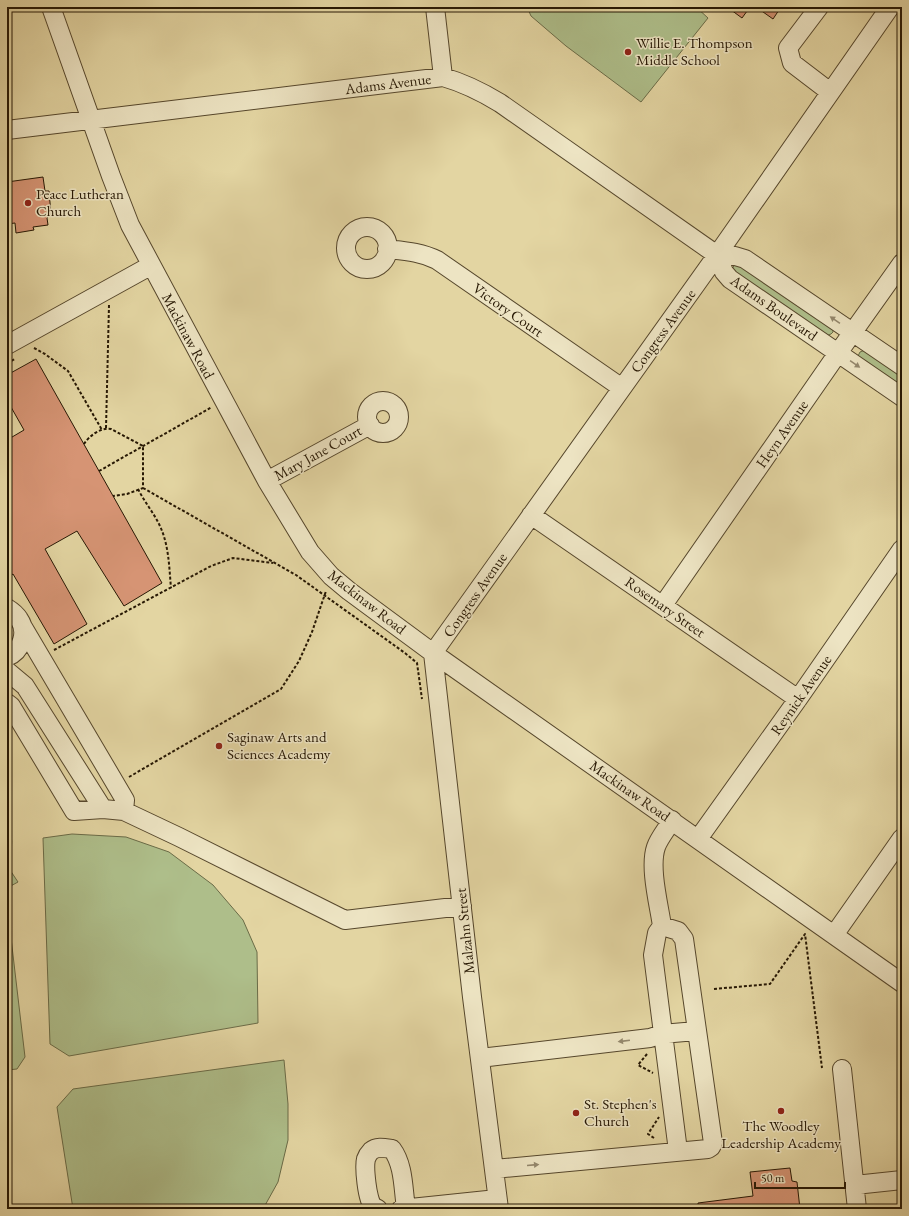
<svg xmlns="http://www.w3.org/2000/svg" width="909" height="1216" viewBox="0 0 909 1216" font-family="'EB Garamond',serif">
	<style>
		.green { fill: #aebe8a; stroke: #6a6b47 }
		.building { fill: #d69474; stroke: #271804 }
		.lines { fill: none; stroke-linecap: round; stroke-linejoin: round }
		.minor-casing { stroke: #56472c; stroke-width: 20 }
		.path { stroke: #271804; stroke-width: 2; stroke-dasharray: 3 2; stroke-linecap: butt }
		.minor { stroke: #ede4c3; stroke-width: 18 }
		.oneway { fill: #94886d }
		.poi-dot { fill: #8f2418; stroke: #ede4c3; stroke-width: 1.5 }
		.labels { text-anchor: middle; stroke-width: 3; stroke-linejoin: round; paint-order: stroke }
		.poi-label { font-size: 15px; fill: #271804; stroke: #ede4c3; text-anchor: start }
		.street-label { font-size: 15px; fill: #271804; stroke: #ede4c3 }
	</style>
	<rect width="100%" height="100%" fill="#e3d5a2"/>
	<filter id="stains"><feTurbulence type="fractalNoise" baseFrequency=".005" numOctaves="4"/><feColorMatrix values="0 0 0 0 .2 0 0 0 0 .09 0 0 0 0 .02 0 0 0 .5 -.17"/></filter>
	<radialGradient id="worn" r=".72"><stop offset=".6" stop-color="#630" stop-opacity="0"/><stop offset="1" stop-color="#630" stop-opacity=".3"/></radialGradient>
	<path class="green" d="M 527,7 L 696,7 L 708,18 L 641,102 L 566,46 L 531,16 Z
		M 737,263 L 833,329 L 833,332 L 831,334 L 826,336 L 732,271 L 733,267 Z
		M 865,350 L 902,373 L 902,390 L 860,360 L 858,356 L 860,352 Z
		M 7,816 C 13,834 13,849 8,867 L 18,882 L 7,888 Z
		M 72,834 L 126,837 L 169,852 L 213,885 L 243,920 L 257,952 L 258,1023 L 69,1056 L 50,1044 L 43,838 Z
		M 7,938 L 11,938 L 25,1057 L 17,1069 L 7,1070 Z
		M 284,1060 L 288,1104 L 288,1140 L 278,1182 L 263,1209 L 73,1209 L 57,1107 L 73,1089 Z"/>
	<path class="building" d="M 727,7 L 750,7 L 742,18 Z
		M 756,7 L 781,7 L 773,19 Z
		M 43,177 L 45,191 L 49,191 L 51,214 L 47,218 L 48,225 L 33,227 L 34,230 L 16,233 L 15,223 L 7,224 L 7,182 Z
		M 36,359 L 162,583 L 124,606 L 77,531 L 45,549 L 87,624 L 54,644 L 13,574 L 10,576 L 7,569 L 7,440 L 24,430 L 7,400 L 7,375 Z
		M 790,1168 L 792,1181 L 797,1182 L 800,1209 L 698,1209 L 698,1203 L 753,1196 L 750,1172 Z"/>
	<g class="lines">
		<defs>
			<path id="minor" d="M 51,7 L 111,176 L 130,225 L 267,481 L 310,552 L 331,576 L 349,591 L 433,653 L 902,983
				M 435,7 L 443,77
				M 819,7 L 788,48 L 792,63 L 830,92
				M 7,130 L 443,77 C 464,83 482,92 500,103 L 717,255
				M346 248a21 21 0 1 1 42 0a21 21 0 1 1-42 0Z
				M 387,249 C 405,251 421,252 437,260 L 622,388
				M 717,255 L 724,272 L 730,279 L 902,397
				M 717,255 L 735,256 L 745,259 L 902,366
				M 7,345 L 150,266
				M367 417a16 16 0 1 1 32 0a16 16 0 1 1-32 0Z
				M 267,481 L 370,425
				M 531,515 L 798,699
				M 663,605 L 838,353 L 902,263
				M 7,608 C 12,611 16,614 19,619 C 28,632 22,651 7,657
				M 23,627 L 125,800 L 124,811
				M 433,653 L 717,255 L 890,7
				M 433,653 L 472,997 L 499,1209
				M 7,671 L 25,686 L 103,809
				M 7,703 L 11,706 L 74,811 L 103,809 L 124,811 L 179,837 L 345,920 L 462,906
				M 672,820 C 667,829 659,838 656,847 C 649,867 659,905 662,926 L 657,933 L 653,955 L 678,1151
				M 698,839 L 798,699 L 902,549
				M 834,935 L 902,838
				M 480,1058 L 650,1038 L 662,1034 L 696,1031
				M 842,1069 L 857,1209
				M 494,1169 L 708,1149 L 711,1147 L 713,1143 L 684,939 L 678,931 L 662,926
				M 855,1185 L 902,1180
				M 378,1209 C 376,1208 374,1207 373,1206 C 367,1200 364,1167 366,1159 C 367,1156 369,1153 371,1151 C 377,1146 385,1148 392,1149 C 404,1165 403,1189 406,1208
				M 401,1209 L 497,1199"/>
		</defs>
		<use href="#minor" class="minor-casing"/>
		<path class="path" d="M 34,348 L 45,354 L 68,371 L 102,430
			M 7,363 L 15,359
			M 106,428 L 109,305
			M 84,444 C 89,436 101,427 111,429 L 143,446 L 143,488 L 127,494 L 113,496
			M 99,471 L 212,407
			M 143,488 L 296,575 L 405,653 L 417,663 L 422,699
			M 138,489 C 144,501 153,512 159,524 C 169,544 169,566 171,588
			M 54,650 L 211,566 L 233,558 L 273,563
			M 129,777 L 281,689 L 299,661 L 312,632 L 326,591
			M 714,989 L 770,984 L 805,934 L 822,1068
			M 647,1054 L 638,1065 L 653,1073
			M 654,1138 L 648,1134 L 659,1117"/>
		<use href="#minor" class="minor"/>
	</g>
	<defs><path id="oneway-solid" d="M-6-.8H1V-3.2L6.5 0L1 3.2V.8H-6Z"/></defs>
	<g class="oneway">
		<use href="#oneway-solid" transform="translate(835 320) rotate(-146)"/>
		<use href="#oneway-solid" transform="translate(855 364) rotate(35)"/>
		<use href="#oneway-solid" transform="translate(624 1041) rotate(173)"/>
		<use href="#oneway-solid" transform="translate(533 1165) rotate(-5)"/>
	</g>
	<g class="poi-dot">
		<circle cx="628" cy="52" r="4"/>
		<circle cx="28" cy="203" r="4"/>
		<circle cx="219" cy="746" r="4"/>
		<circle cx="781" cy="1111" r="4"/>
		<circle cx="576" cy="1113" r="4"/>
	</g>
	<g class="labels">
		<g class="poi-label">
			<text x="636" y="48">Willie E. Thompson<tspan x="636" dy="17">Middle School</tspan></text>
			<text x="36" y="199">Peace Lutheran<tspan x="36" dy="17">Church</tspan></text>
			<text x="227" y="742">Saginaw Arts and<tspan x="227" dy="17">Sciences Academy</tspan></text>
			<text x="584" y="1109">St. Stephen's<tspan x="584" dy="17">Church</tspan></text>
			<text x="781" y="1131" text-anchor="middle">The Woodley<tspan x="781" dy="17">Leadership Academy</tspan></text>
		</g>
		<g class="street-label">
			<text transform="translate(388 84) rotate(-7)" y="5">Adams Avenue</text>
			<text transform="translate(774 308) rotate(35)" y="5">Adams Boulevard</text>
			<text transform="translate(508 310) rotate(35)" y="5">Victory Court</text>
			<text transform="translate(663 331) rotate(-54)" y="5">Congress Avenue</text>
			<text transform="translate(188 336) rotate(62)" y="5">Mackinaw Road</text>
			<text transform="translate(782 434) rotate(-55)" y="5">Heyn Avenue</text>
			<text transform="translate(318 453) rotate(-29)" y="5">Mary Jane Court</text>
			<text transform="translate(475 595) rotate(-55)" y="5">Congress Avenue</text>
			<text transform="translate(367 602) rotate(38)" y="5">Mackinaw Road</text>
			<text transform="translate(665 607) rotate(35)" y="5">Rosemary Street</text>
			<text transform="translate(801 695) rotate(-55)" y="5">Reynick Avenue</text>
			<text transform="translate(630 791) rotate(35)" y="5">Mackinaw Road</text>
			<text transform="translate(465 931) rotate(-96)" y="5">Malzahn Street</text>
		</g>
	</g>
	<rect width="909" height="1216" fill="none" stroke="#e3d5a2" stroke-width="24"/>
	<rect x="8" y="8" width="893" height="1200" fill="none" stroke="#271804" stroke-width="2"/>
	<rect x="12" y="12" width="885" height="1192" fill="none" stroke="#271804"/>
	<path d="M755 1182v6h90v-6" fill="none" stroke="#271804" stroke-width="2"/>
	<text x="761" y="1182" font-size="12" fill="#271804" stroke="#ede4c3" stroke-width="3" paint-order="stroke">50 m</text>
	<rect width="100%" height="100%" filter="url(#stains)"/>
	<rect width="100%" height="100%" fill="url(#worn)"/>
</svg>
